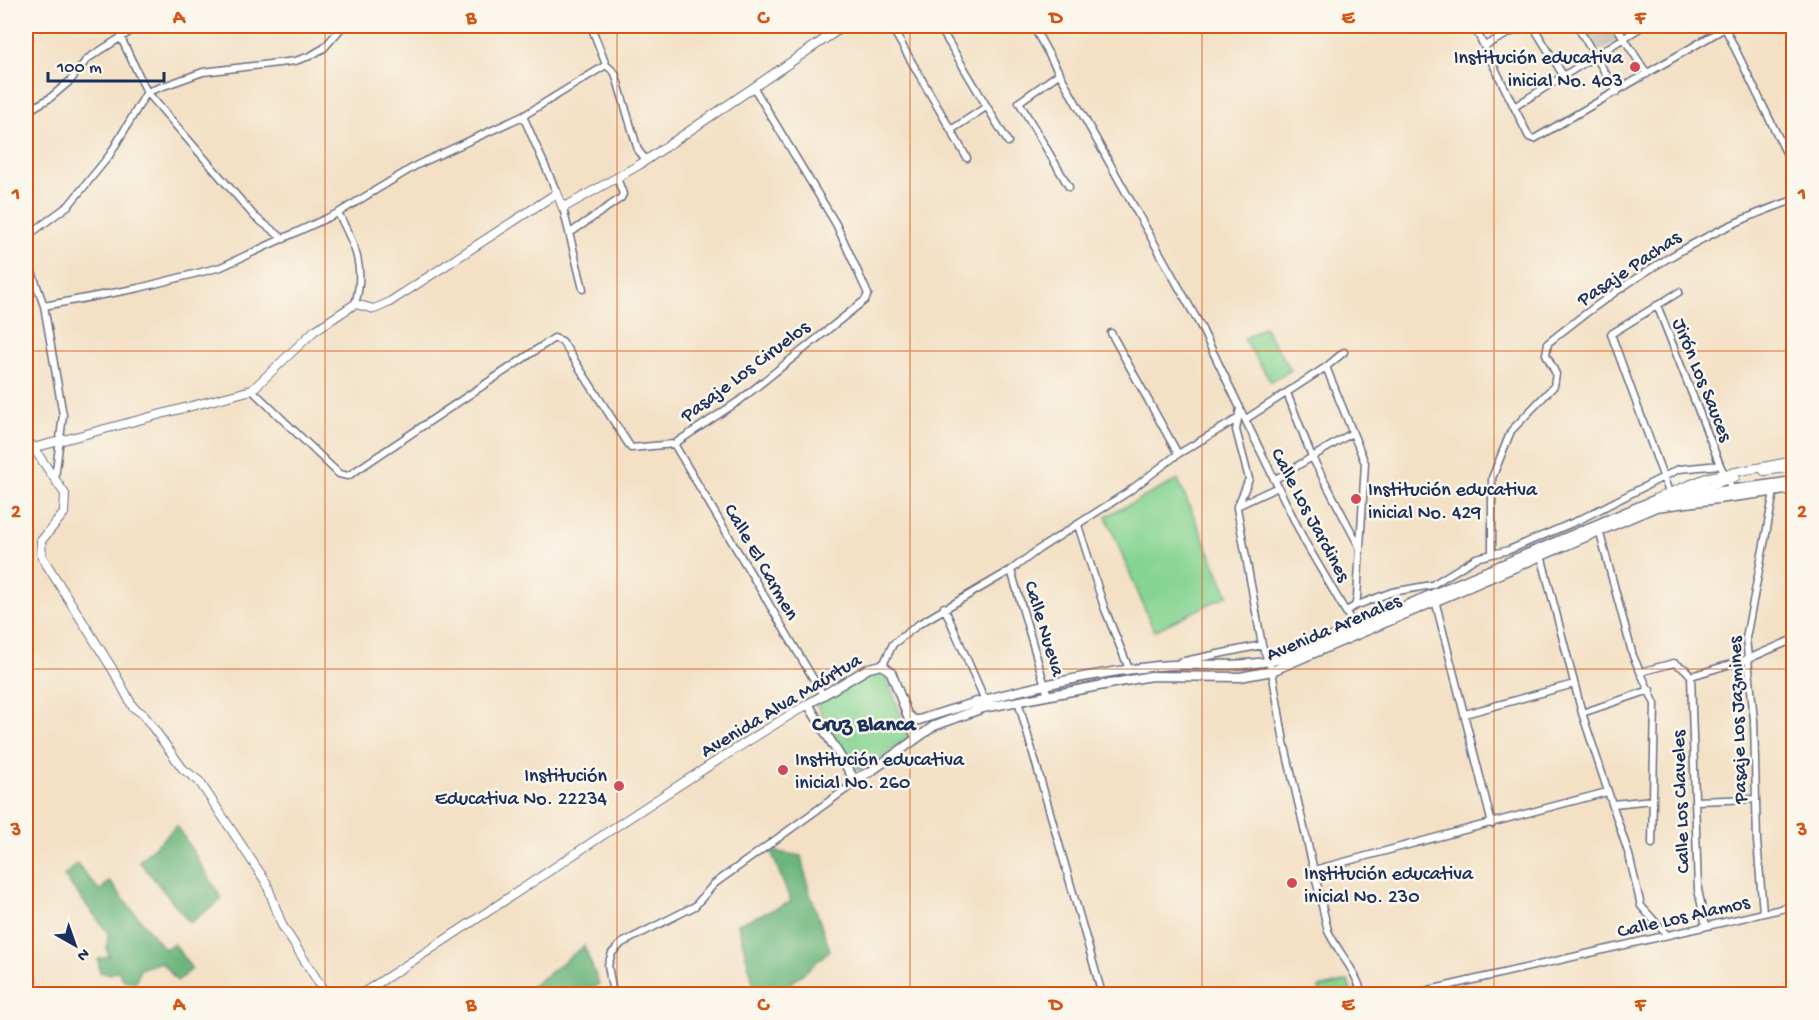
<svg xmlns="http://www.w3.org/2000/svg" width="1819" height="1020" viewBox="0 0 1819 1020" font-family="'Gochi Hand',sans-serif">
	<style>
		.industrial { fill: #c9c3b8 }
		.green { fill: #86d492; stroke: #508278; stroke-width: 1.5 }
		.forest { fill: #6cb67c; stroke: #44726d; stroke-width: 1.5 }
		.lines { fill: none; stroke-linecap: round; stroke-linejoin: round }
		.minor-casing { stroke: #676d82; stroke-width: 9 }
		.tertiary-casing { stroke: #676d82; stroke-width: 10 }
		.secondary-casing { stroke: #676d82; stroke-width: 11 }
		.minor { stroke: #fff; stroke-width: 6 }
		.tertiary { stroke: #fff; stroke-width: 8 }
		.secondary { stroke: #fff; stroke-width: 8 }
		.grid { fill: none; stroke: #d45514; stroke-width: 1.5; stroke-opacity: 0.55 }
		.poi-dot { fill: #d1495b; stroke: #fbf7ec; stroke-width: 2 }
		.labels { text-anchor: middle; stroke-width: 5; stroke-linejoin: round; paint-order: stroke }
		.poi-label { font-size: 20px; fill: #1b2f5e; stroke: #fbf7ec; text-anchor: start }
		.street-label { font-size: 20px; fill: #1b2f5e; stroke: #fbf7ec }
		.quarter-label { font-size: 22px; font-weight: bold; fill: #1b2f5e; stroke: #fbf7ec }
		.neatline { fill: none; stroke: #d45514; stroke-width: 2 }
		.grid-label { font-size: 20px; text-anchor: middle; font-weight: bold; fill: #d45514 }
	</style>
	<rect width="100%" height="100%" fill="#fbf7ec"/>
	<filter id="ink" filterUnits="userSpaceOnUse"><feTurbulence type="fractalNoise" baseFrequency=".0167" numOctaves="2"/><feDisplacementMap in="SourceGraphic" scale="12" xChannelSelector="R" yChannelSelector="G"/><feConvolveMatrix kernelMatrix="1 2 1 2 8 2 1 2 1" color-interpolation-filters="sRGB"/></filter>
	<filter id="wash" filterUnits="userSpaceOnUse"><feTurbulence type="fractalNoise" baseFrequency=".008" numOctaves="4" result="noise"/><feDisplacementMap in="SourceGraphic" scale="24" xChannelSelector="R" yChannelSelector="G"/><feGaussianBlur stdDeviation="1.35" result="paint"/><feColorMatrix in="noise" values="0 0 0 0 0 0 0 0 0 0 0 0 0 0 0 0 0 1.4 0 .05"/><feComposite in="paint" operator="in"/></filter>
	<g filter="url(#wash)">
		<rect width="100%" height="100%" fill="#f3e0c5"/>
		<path class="industrial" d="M 1583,26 L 1613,26 L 1621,38 L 1600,52 Z"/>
		<path class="green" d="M 1264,327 L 1291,370 L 1271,382 L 1244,339 Z
			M 1178,480 L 1228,595 L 1154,631 L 1106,516 Z
			M 872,672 L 885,673 L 909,737 L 863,771 L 851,766 L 816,704 Z
			M 1348,981 L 1352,994 L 1321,994 L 1319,988 Z"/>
		<path class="forest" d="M 177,826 L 222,899 L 190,923 L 139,861 Z
			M 771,851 L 801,856 L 809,891 L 830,950 C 809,968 785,995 756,994 L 738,924 L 791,902 Z
			M 77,864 L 100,891 L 109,881 L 164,949 L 174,944 L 192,969 L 177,981 L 161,962 L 140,969 L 136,982 L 124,980 L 117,970 L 110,974 L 100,972 L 98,959 L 109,956 L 107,951 L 108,933 L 64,876 Z
			M 584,946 L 599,984 L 585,994 L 522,994 Z"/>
	</g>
	<g filter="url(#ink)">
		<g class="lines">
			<defs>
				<path id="minor" d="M 591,26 L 606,65 L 615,73 L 638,150 L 646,160
					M 891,26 L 967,158
					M 939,26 L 1008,142
					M 1033,26 L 1200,325 L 1240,408 L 1236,430 L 1249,479 L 1237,508 L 1262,645 L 1272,671 L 1284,742 L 1328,931 C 1339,954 1356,970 1362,994
					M 1474,26 L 1529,137 L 1534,139 L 1725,28
					M 1533,26 L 1563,75
					M 1577,26 L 1617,92
					M 1616,26 L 1647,74
					M 1724,26 L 1794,169
					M 121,38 L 147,92 L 255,217 L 284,239
					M 1484,46 L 1523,26
					M 1060,73 L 1019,102 L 1069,187
					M 1514,107 L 1643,26
					M 26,112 L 50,98 L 70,81 L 87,59 L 139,26
					M 523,116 L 557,193
					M 951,130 L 986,107
					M 563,208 L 583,289
					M 338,213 C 355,245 366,268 355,304
					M 570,233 L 621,198 L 623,194 L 617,178
					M 26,237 L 69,205 L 109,156 L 147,92 L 203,72 L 295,61 L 310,56 L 324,48 L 343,26
					M 26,255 L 44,306 L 63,415 L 55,478
					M 1657,305 L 1720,465 L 1732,489
					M 44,306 L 139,288 L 221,267 L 338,213 L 417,165 L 523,116 L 606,65
					M 1111,333 L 1178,454
					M 1326,367 L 1365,463 L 1357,598 L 1355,606 L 1346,611
					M 252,390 L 339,474 L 348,476 L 554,338 L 562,341 L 631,448 L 674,444 L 739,401 L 865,300 L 868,294 L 836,224 L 754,88
					M 1287,393 L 1312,457 L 1360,548
					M 1240,409 L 1305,542 L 1357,631
					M 1246,419 L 1326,367 L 1344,352
					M 674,444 L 823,695
					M 1274,480 L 1352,433
					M 1670,495 L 1611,334 L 1679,292
					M 1237,506 L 1278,487
					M 1078,525 L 1104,607 L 1129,669
					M 1599,530 L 1633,656 L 1655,704 L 1652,844
					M 1492,553 L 1492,478 L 1511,431 L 1554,386 L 1556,374 L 1546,354 L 1548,343 C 1622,283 1703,230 1794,200
					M 1541,555 L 1582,713 L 1629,855 L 1641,906 L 1667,935
					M 1011,570 L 1048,696
					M 1435,600 L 1492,824
					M 1355,606 L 1392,592 L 1432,585 L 1476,558 L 1509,550 L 1579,520 L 1679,469 L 1720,465
					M 944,607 L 984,698
					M 1180,662 L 1262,645
					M 883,665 L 893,644 L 919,624 L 1011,570 L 1039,549 L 1128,492 L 1178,454 L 1237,419
					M 1640,672 L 1674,663 L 1685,669 L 1691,676
					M 1691,676 L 1698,890 L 1706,926
					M 1691,676 L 1748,659 L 1794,639
					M 1018,701 L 1102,994
					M 1582,713 L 1650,690
					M 1465,714 L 1574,684
					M 1695,801 L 1756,799
					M 1613,804 L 1653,800
					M 1314,870 L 1607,792
					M 1763,912 L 1757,841 L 1754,720 L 1746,638 L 1774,492
					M 613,994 L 608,965 L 612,953 L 622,943 L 695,906 L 714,884 L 849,787 L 854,779
					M 1412,994 L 1794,906"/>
				<path id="tertiary" d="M 26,437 L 65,494 L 64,513 L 41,541 L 42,557 L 113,670 L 133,707 L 143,714 L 183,769 L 199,781 L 266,882 L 282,925 L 326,994
					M 33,448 L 252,390 L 314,331 L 355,304 L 374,309 L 388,303 L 557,193 L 563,208 L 639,165 L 844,26
					M 1764,471 L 1794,467
					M 1684,494 L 1735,477
					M 1657,498 L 1709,477 L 1794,461
					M 854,779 L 870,772
					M 361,994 C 511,899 656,796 808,704"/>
				<path id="secondary" d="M 908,715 L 914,720 L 919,720 C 997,694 1075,675 1157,666 C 1198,662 1240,669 1280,659 L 1654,500 L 1794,481
					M 870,772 L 934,726 L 983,708 L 1151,676 L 1240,677 L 1272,671 L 1656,507 L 1794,489
					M 854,779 L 808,704 L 869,668 L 882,665 L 891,672 L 916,738"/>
			</defs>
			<use href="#minor" class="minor-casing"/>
			<use href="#tertiary" class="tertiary-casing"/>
			<use href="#secondary" class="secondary-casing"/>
			<use href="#minor" class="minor"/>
			<use href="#tertiary" class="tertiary"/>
			<use href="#secondary" class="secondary"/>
		</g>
	</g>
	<path class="grid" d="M 325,26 L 325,994M 617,26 L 617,994M 910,26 L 910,994M 1202,26 L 1202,994M 1494,26 L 1494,994M 26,351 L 1794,351M 26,669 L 1794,669"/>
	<g class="poi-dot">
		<circle cx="1635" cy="67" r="6"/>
		<circle cx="1356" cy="499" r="6"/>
		<circle cx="783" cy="770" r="6"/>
		<circle cx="619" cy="786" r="6"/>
		<circle cx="1292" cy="883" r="6"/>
	</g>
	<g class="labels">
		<g class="poi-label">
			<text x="1623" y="63" text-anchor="end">Institución educativa<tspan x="1623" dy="23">inicial No. 403</tspan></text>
			<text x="1368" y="495">Institución educativa<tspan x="1368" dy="23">inicial No. 429</tspan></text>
			<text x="795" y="765">Institución educativa<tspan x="795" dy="23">inicial No. 260</tspan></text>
			<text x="607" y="781" text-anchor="end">Institución<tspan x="607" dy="23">Educativa No. 22234</tspan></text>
			<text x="1304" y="879">Institución educativa<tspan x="1304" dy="23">inicial No. 230</tspan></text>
		</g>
		<g class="street-label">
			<text transform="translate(1628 267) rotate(-34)" y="7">Pasaje Pachas</text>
			<text transform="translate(744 370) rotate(-37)" y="7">Pasaje Los Ciruelos</text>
			<text transform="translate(1704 379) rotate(68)" y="7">Jirón Los Sauces</text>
			<text transform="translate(1312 514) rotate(62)" y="7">Calle Los Jardines</text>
			<text transform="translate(763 561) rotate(60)" y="7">Calle El Carmen</text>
			<text transform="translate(1333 626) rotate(-23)" y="7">Avenida Arenales</text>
			<text transform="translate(1046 628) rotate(73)" y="7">Calle Nueva</text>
			<text transform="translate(780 704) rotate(-31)" y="7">Avenida Alva Maúrtua</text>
			<text transform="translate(1736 720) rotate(-92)" y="7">Pasaje Los Jazmines</text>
			<text transform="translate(1679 802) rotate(-92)" y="7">Calle Los Claveles</text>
			<text transform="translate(1683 915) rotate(-13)" y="7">Calle Los Alamos</text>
		</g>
		<g class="quarter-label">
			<text x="864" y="730">Cruz Blanca</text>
		</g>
	</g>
	<rect width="1819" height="1020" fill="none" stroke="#fbf7ec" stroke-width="66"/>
	<g transform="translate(75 945) rotate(140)" stroke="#fbf7ec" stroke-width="4.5" paint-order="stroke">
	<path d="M0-4.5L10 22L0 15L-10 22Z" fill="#1b2f5e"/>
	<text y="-9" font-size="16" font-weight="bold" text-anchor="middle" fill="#1b2f5e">N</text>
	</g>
	<path d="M48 72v9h116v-9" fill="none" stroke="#1b2f5e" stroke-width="3"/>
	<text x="57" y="72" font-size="18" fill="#1b2f5e" stroke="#fbf7ec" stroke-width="4.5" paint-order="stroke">100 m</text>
	<rect x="33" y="33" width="1753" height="954" class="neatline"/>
	<g class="grid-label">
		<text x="179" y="23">A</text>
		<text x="471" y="23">B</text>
		<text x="763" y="23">C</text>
		<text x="1056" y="23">D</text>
		<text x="1348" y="23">E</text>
		<text x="1640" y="23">F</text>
		<text x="16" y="199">1</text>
		<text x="1802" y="199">1</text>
		<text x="16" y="517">2</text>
		<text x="1802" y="517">2</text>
		<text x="16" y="835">3</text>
		<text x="1802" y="835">3</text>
		<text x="179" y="1010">A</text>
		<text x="471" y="1010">B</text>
		<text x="763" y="1010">C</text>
		<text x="1056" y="1010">D</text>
		<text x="1348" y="1010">E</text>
		<text x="1640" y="1010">F</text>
	</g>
</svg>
